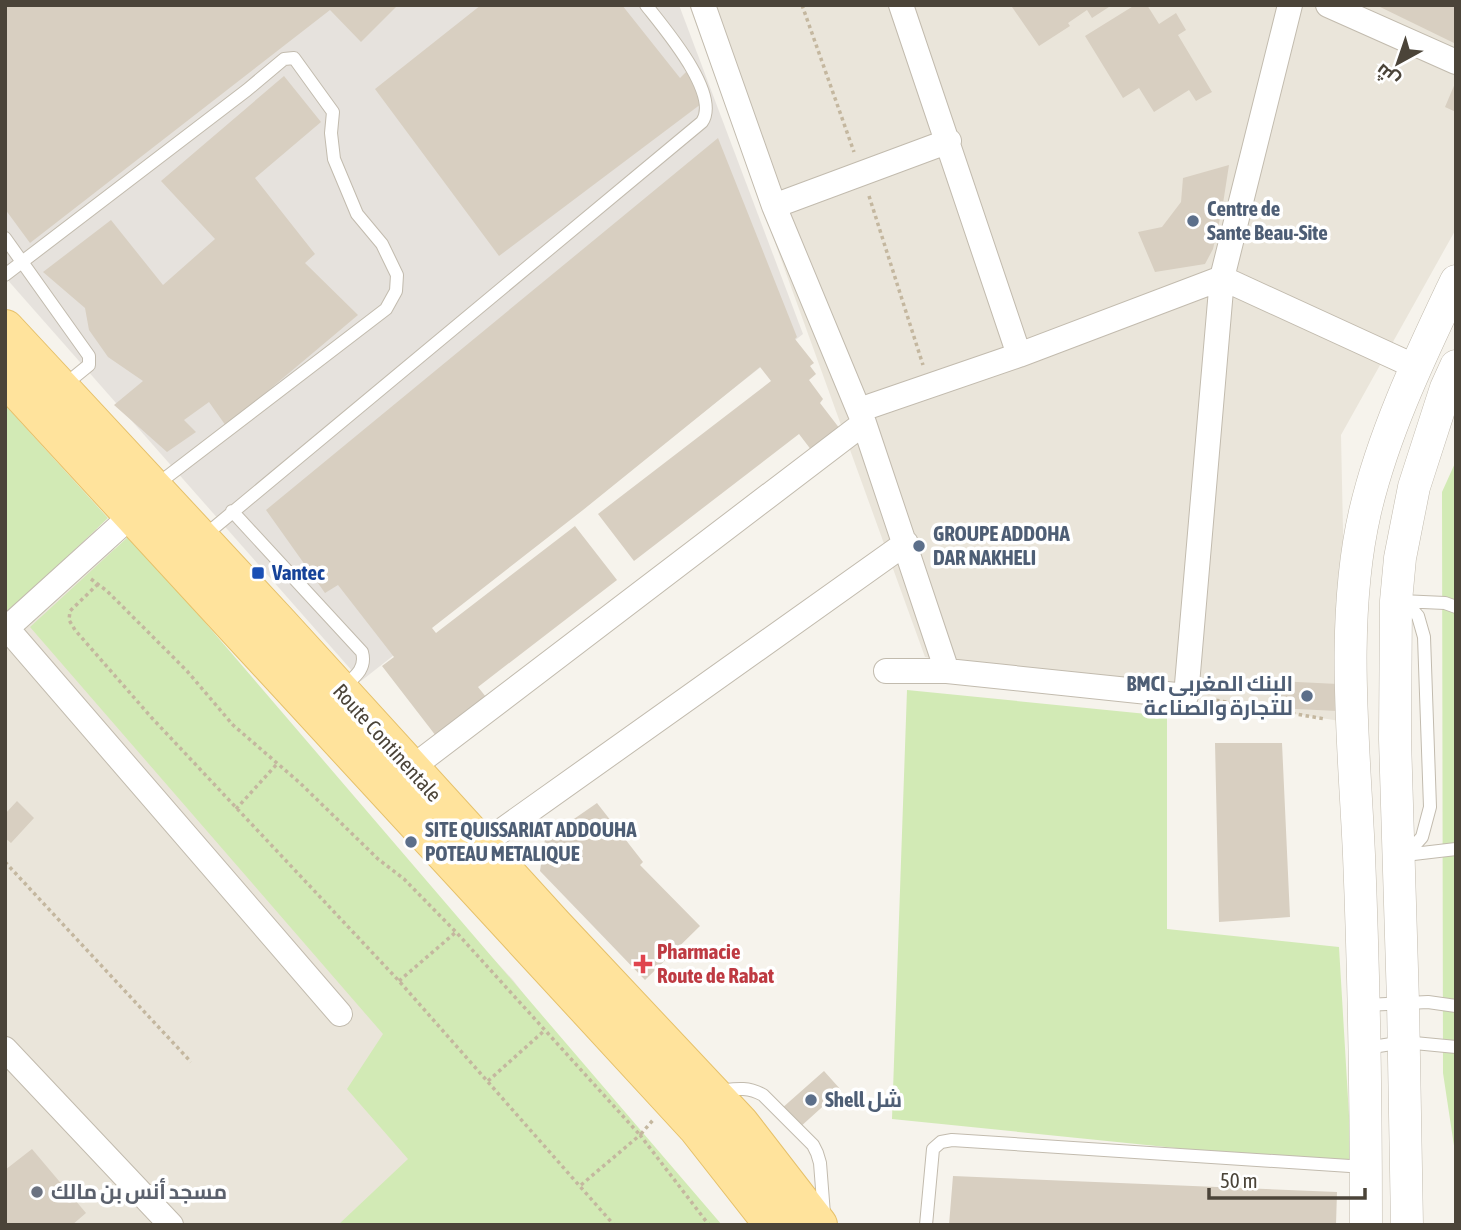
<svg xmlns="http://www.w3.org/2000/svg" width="1461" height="1230" viewBox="0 0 1461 1230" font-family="'Asap Condensed',Cairo,sans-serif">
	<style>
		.residential { fill: #eae5da }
		.industrial { fill: #e6e2dd }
		.green { fill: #d2eab5 }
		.building { fill: #d8cfc1 }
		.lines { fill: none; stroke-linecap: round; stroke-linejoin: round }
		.service-casing { stroke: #c2bbae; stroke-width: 14 }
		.minor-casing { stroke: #c2bbae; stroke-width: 26 }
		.tertiary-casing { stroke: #c2bbae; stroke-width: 33 }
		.primary-casing { stroke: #e6c16a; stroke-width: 40 }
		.path { stroke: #c4b79f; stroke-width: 3.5; stroke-dasharray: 3.5 3.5; stroke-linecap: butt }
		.service { stroke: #fff; stroke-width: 12 }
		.minor { stroke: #fff; stroke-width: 24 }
		.tertiary { stroke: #fff; stroke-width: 32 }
		.primary { stroke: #ffe39c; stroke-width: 38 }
		.service-dot { fill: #5c6f8a; stroke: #fff; stroke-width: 2.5 }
		.transit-dot { fill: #1a4fb4; stroke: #fff; stroke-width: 2.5 }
		.health-dot { fill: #e0444e; stroke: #fff; stroke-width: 2.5 }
		.worship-dot { fill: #6b7280; stroke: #fff; stroke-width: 2.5 }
		.labels { text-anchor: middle; stroke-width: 7; stroke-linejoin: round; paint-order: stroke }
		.service-label { font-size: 21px; font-weight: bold; fill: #4e5e75; stroke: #fff; text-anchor: start }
		.transit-label { font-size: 21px; font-weight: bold; fill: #164399; stroke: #fff; text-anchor: start }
		.street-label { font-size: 21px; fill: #4b4439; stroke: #fff }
		.health-label { font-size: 21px; font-weight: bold; fill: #be3a42; stroke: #fff; text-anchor: start }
		.worship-label { font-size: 21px; font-weight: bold; fill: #5b616d; stroke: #fff; text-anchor: start }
	</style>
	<rect width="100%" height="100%" fill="#f6f3ec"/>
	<path class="residential" d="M 689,5 L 1456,5 L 1456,229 L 1341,435 L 1347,722 L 925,657 Z
		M 5,430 L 513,980 L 702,1225 L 5,1225 Z"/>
	<path class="industrial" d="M 5,5 L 679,5 L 803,334 L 361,681 L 5,277 Z"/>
	<path class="green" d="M 5,405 L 108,518 L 9,612 L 5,608 Z
		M 1456,461 L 1456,1159 L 1443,1073 L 1442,492 Z
		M 130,535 L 722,1225 L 338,1225 L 408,1159 L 347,1089 L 383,1034 L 30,627 Z
		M 907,690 L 1167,716 L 1167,929 L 1339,947 L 1352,1166 L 892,1119 Z"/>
	<path class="building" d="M 5,5 L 398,5 L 361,42 L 330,10 L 30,243 L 5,209 Z
		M 481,5 L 622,5 L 680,78 L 690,68 L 701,104 L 499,256 L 375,89 Z
		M 1014,5 L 1112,5 L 1092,18 L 1087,10 L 1068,23 L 1070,26 L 1039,46 L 1012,7 Z
		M 1135,5 L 1147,5 L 1159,24 L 1176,13 L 1186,30 L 1178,35 L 1212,92 L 1196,101 L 1189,90 L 1154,112 L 1139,88 L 1123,98 L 1085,36 Z
		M 1376,5 L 1456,5 L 1456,44 Z
		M 284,76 L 321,122 L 255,178 L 315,254 L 305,263 L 358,315 L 226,426 L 209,402 L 184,420 L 196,432 L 167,452 L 114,405 L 143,381 L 108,357 L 89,330 L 85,308 L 43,272 L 111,220 L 163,285 L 215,239 L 161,181 Z
		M 1456,81 L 1456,112 L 1445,107 Z
		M 718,138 L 797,337 L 795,339 L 814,363 L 810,366 L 816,374 L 809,380 L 823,399 L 820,403 L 840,429 L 812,451 L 799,434 L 634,561 L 598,514 L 771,381 L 760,367 L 583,510 L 432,628 L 436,633 L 575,526 L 617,580 L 478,687 L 486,697 L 436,736 L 382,666 L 394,657 L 338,585 L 325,593 L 266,510 Z
		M 1229,165 L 1222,210 L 1213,249 L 1205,264 L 1155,272 L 1138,232 L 1162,227 L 1181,202 L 1183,178 Z
		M 1277,681 L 1338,684 L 1337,711 L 1276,708 Z
		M 1215,743 L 1282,743 L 1290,917 L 1219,922 Z
		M 17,801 L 34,818 L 11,843 L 5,838 L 5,814 Z
		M 597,803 L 643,862 L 640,865 L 700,926 L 645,980 L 540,871 L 545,839 Z
		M 824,1071 L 841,1090 L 799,1128 L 781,1109 Z
		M 32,1149 L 86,1213 L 72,1225 L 5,1225 L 5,1170 Z
		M 953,1176 L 1337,1192 L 1336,1225 L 949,1225 Z"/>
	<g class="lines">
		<defs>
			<path id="service" d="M 5,238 L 89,356 L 89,365 L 62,387
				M 5,275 L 247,90 L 284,59 L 294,58 L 333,112 L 331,133 L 334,159 L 357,214 L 382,244 L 397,275 L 396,291 L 386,309 L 155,486
				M 232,511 L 362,652 C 367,670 353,678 341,689
				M 204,536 L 702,122 C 721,94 664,28 646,5
				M 1401,601 L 1445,603 L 1456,607
				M 1405,601 L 1418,616 L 1424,637 L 1430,807 L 1422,837 L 1406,855
				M 1405,855 L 1456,849
				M 1366,1005 L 1428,1002 L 1456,1006
				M 1366,1048 L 1404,1042 L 1456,1047
				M 718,1091 C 735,1089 747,1086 763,1095 L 813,1145 L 817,1153 L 820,1163 L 824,1214
				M 926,1225 L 933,1149 L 941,1142 L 952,1140 L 1365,1167"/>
			<path id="minor" d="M 703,5 L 774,206 L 864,423 L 947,671 L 1186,696 L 1222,278 L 1290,5
				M 901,5 L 1019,355
				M 1328,5 L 1456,62
				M 774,206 L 949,141
				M 859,410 L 1019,355 L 1222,278 L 1416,367
				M 5,626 L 340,1014
				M 7,628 L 133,514
				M 886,671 L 947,671
				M 410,769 L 864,423
				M 480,846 L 906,543
				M 5,1049 L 171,1225"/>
			<path id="tertiary" d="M 1366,1225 C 1366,1101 1364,978 1359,855 C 1354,744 1340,621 1365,512 C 1384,431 1421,355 1456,281
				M 1407,1225 L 1403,1002 L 1395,739 L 1396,601 L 1400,558 L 1414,487 L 1446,388 L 1456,366"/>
			<path id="primary" d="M 5,329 L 279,624 L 554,926 L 740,1124 L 818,1225
				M 5,376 L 697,1127 L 774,1225"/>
		</defs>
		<use href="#service" class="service-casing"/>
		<use href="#minor" class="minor-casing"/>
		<use href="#tertiary" class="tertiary-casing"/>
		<use href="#primary" class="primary-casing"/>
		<path class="path" d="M 802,5 L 854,152
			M 869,196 L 923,365
			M 91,579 L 107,591 L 187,671 L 233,725 L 300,783 L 378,859 L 404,879 L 456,932 L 640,1135 L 653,1120
			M 98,584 L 70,611 L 69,620 L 75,630 L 151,717 L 399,981 L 614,1225
			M 1209,699 L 1325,719
			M 236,809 L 277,764
			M 5,862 L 191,1062
			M 399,981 L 456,932
			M 488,1081 L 545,1030
			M 581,1185 L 640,1135 L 709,1225"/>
		<use href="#service" class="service"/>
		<use href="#minor" class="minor"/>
		<use href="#tertiary" class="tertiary"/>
		<use href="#primary" class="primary"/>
	</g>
	<g class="service-dot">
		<circle cx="1193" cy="221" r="7"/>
		<circle cx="919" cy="546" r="7"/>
		<circle cx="1307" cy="696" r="7"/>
		<circle cx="411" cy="842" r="7"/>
		<circle cx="811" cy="1100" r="7"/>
	</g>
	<rect class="transit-dot" x="251" y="566" width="14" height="14" rx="3.5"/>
	<path class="health-dot" d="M639.5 953.5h7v7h7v7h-7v7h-7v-7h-7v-7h7z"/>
	<circle class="worship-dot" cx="37" cy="1192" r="7"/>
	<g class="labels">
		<g class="service-label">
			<text x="1207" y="216">Centre de<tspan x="1207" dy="24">Sante Beau-Site</tspan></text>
			<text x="933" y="541">GROUPE ADDOHA<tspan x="933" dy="24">DAR NAKHELI</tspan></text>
			<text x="1293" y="691" text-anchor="end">BMCI البنك المغربي<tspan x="1293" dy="24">للتجارة والصناعة</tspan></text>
			<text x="425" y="837">SITE QUISSARIAT ADDOUHA<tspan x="425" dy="24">POTEAU METALIQUE</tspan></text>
			<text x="825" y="1107">Shell شل</text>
		</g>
		<g class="transit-label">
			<text x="272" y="580">Vantec</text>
		</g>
		<g class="street-label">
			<text transform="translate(387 743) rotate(48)" y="7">Route Continentale</text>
		</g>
		<g class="health-label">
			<text x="657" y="959">Pharmacie<tspan x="657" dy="24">Route de Rabat</tspan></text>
		</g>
		<g class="worship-label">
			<text x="51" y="1199">مسجد أنس بن مالك</text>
		</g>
	</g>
	<rect width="1461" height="1230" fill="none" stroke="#4b4439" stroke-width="14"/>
	<g transform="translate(1398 63) rotate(220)" stroke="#ffffff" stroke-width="5" paint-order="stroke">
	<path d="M0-5L12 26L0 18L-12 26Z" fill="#4b4439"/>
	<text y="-10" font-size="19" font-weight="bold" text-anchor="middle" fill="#4b4439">ش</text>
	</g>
	<path d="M1209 1188v10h156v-10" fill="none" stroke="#4b4439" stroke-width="3.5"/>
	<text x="1220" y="1188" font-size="21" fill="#4b4439" stroke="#ffffff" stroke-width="5" paint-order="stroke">50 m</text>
</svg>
